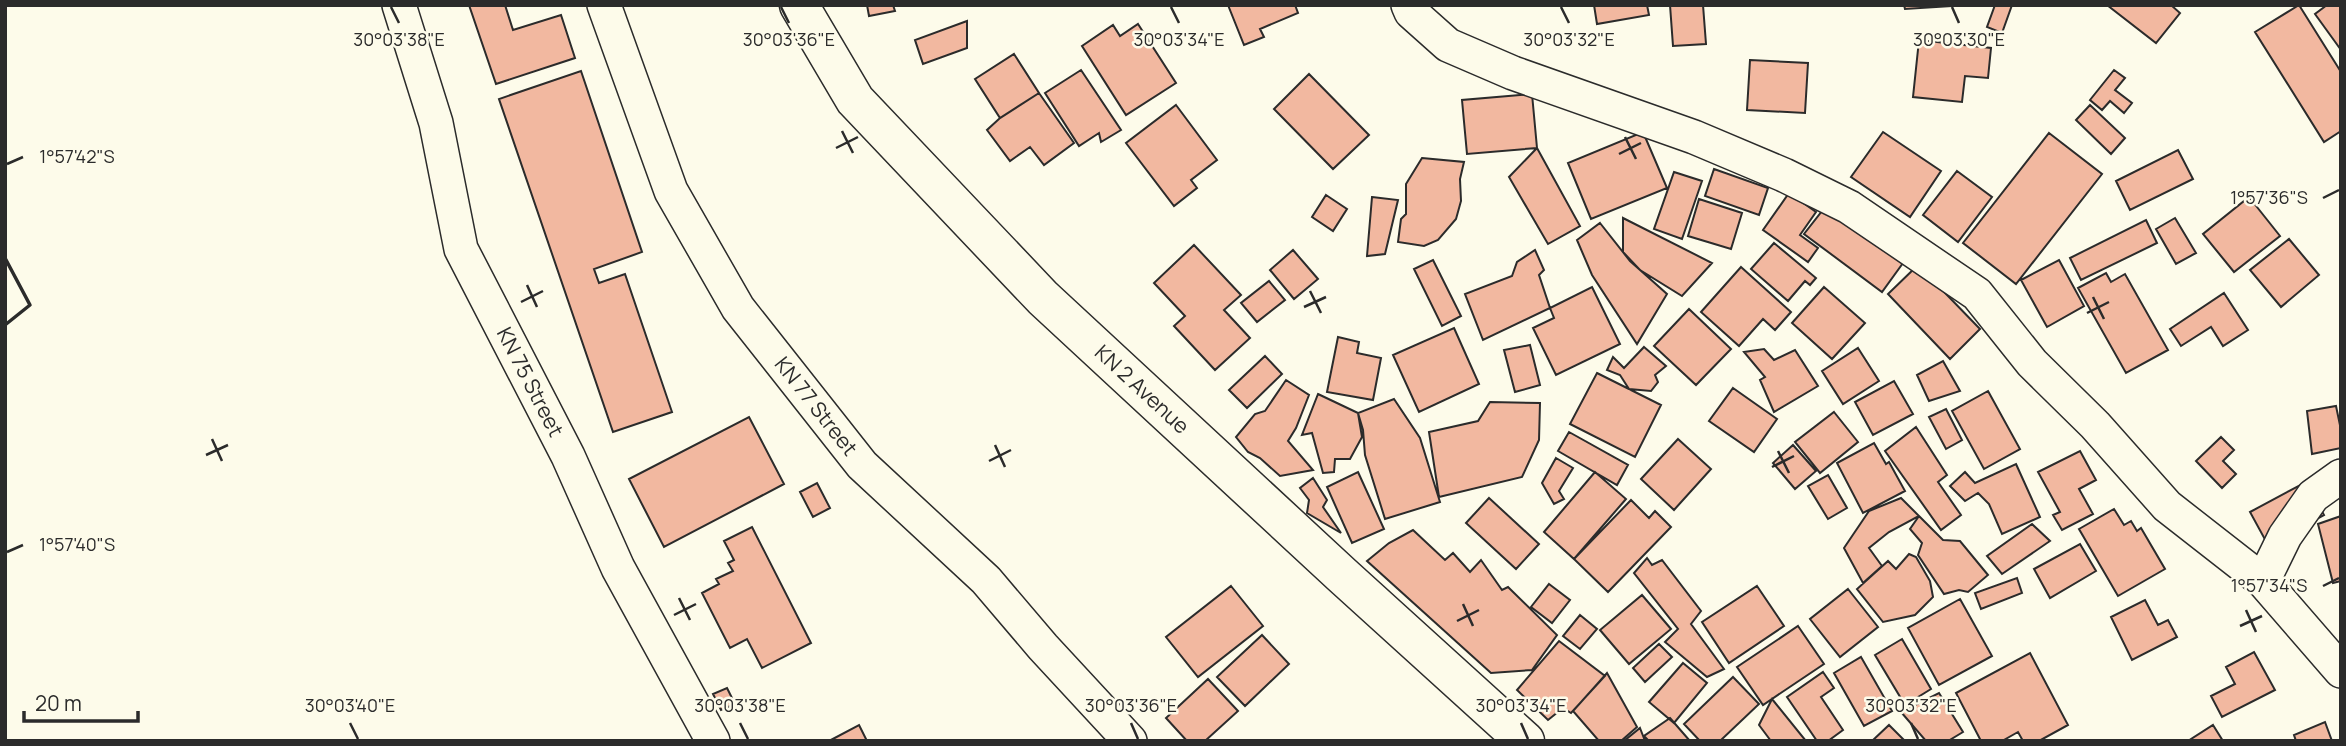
<svg xmlns="http://www.w3.org/2000/svg" width="2346" height="746" viewBox="0 0 2346 746" font-family="Manrope,sans-serif">
	<style>
		.building { fill: #f2b8a0; stroke: #2b2b2b; stroke-width: 2 }
		.lines { fill: none; stroke-linecap: round; stroke-linejoin: round }
		.street-casing { stroke: #2b2b2b; stroke-width: 36 }
		.secondary-casing { stroke: #2b2b2b; stroke-width: 41 }
		.street { stroke: #fdfbea; stroke-width: 33 }
		.secondary { stroke: #fdfbea; stroke-width: 38 }
		.wall { stroke: #2b2b2b; stroke-width: 3.5 }
		.ticks { fill: none; stroke: #2b2b2b; stroke-width: 2.5 }
		.labels { text-anchor: middle; stroke-width: 5; stroke-linejoin: round; paint-order: stroke }
		.street-label { font-size: 21px; fill: #2b2b2b; stroke: #fdfbea }
		.ticks-label { font-size: 18px; text-anchor: middle; fill: #2b2b2b; stroke: #fdfbea; stroke-width: 5; stroke-linejoin: round; paint-order: stroke }
	</style>
	<rect width="100%" height="100%" fill="#fdfbea"/>
	<path class="building" d="M 469,5 L 505,5 L 513,30 L 561,15 L 575,58 L 496,84 Z
		M 867,5 L 893,5 L 895,11 L 869,16 Z
		M 1228,5 L 1295,5 L 1298,13 L 1260,29 L 1264,37 L 1244,45 Z
		M 1594,5 L 1647,5 L 1649,15 L 1597,24 Z
		M 1670,5 L 1703,5 L 1706,44 L 1673,46 Z
		M 1904,5 L 1968,5 L 1905,9 Z
		M 1995,5 L 2012,5 L 2002,33 L 1987,27 Z
		M 2107,5 L 2171,5 L 2180,13 L 2156,43 Z
		M 2299,5 L 2341,72 L 2341,131 L 2324,142 L 2255,32 Z
		M 2327,5 L 2341,5 L 2341,50 L 2315,14 Z
		M 967,21 L 967,48 L 923,64 L 915,40 Z
		M 1138,24 L 1176,83 L 1126,115 L 1082,46 L 1113,25 L 1120,36 Z
		M 1919,40 L 1991,48 L 1988,78 L 1965,76 L 1962,102 L 1913,97 Z
		M 1014,54 L 1039,93 L 1000,118 L 975,79 Z
		M 1750,60 L 1808,63 L 1805,113 L 1747,110 Z
		M 1081,70 L 1121,130 L 1101,142 L 1099,133 L 1079,146 L 1045,93 Z
		M 2114,70 L 2125,78 L 2115,90 L 2132,103 L 2124,113 L 2110,101 L 2102,110 L 2090,100 Z
		M 581,71 L 642,252 L 594,269 L 599,283 L 625,274 L 672,412 L 613,432 L 499,99 Z
		M 1309,74 L 1369,135 L 1333,169 L 1274,109 Z
		M 1039,93 L 1074,143 L 1044,165 L 1030,147 L 1010,161 L 987,130 L 1000,118 Z
		M 1532,94 L 1537,148 L 1467,154 L 1462,100 Z
		M 1176,105 L 1217,160 L 1191,180 L 1197,188 L 1174,206 L 1126,143 Z
		M 2090,105 L 2125,138 L 2111,154 L 2076,120 Z
		M 1643,132 L 1667,188 L 1591,219 L 1568,163 Z
		M 1883,132 L 1941,171 L 1910,217 L 1851,177 Z
		M 2049,133 L 2102,174 L 2016,284 L 1963,243 Z
		M 1537,148 L 1580,226 L 1548,244 L 1509,177 Z
		M 2178,150 L 2193,179 L 2130,210 L 2116,181 Z
		M 1422,158 L 1464,162 L 1460,179 L 1461,201 L 1456,219 L 1438,240 L 1424,246 L 1398,242 L 1401,219 L 1406,214 L 1406,184 Z
		M 1714,169 L 1768,188 L 1759,215 L 1705,196 Z
		M 1957,171 L 1992,197 L 1958,242 L 1923,215 Z
		M 1674,172 L 1702,181 L 1682,239 L 1654,229 Z
		M 1789,193 L 1816,212 L 1800,235 L 1818,248 L 1808,262 L 1763,230 Z
		M 1326,195 L 1347,209 L 1333,231 L 1312,217 Z
		M 1372,197 L 1398,200 L 1385,254 L 1367,256 Z
		M 2249,197 L 2280,236 L 2234,272 L 2203,234 Z
		M 1699,199 L 1742,213 L 1731,249 L 1688,236 Z
		M 1826,206 L 1903,263 L 1882,292 L 1804,234 Z
		M 1623,218 L 1712,263 L 1682,296 L 1640,270 L 1623,252 Z
		M 2175,218 L 2196,253 L 2176,264 L 2156,229 Z
		M 2146,220 L 2157,243 L 2081,280 L 2070,258 Z
		M 1600,223 L 1630,261 L 1667,294 L 1637,344 L 1592,275 L 1577,240 Z
		M 2289,239 L 2319,275 L 2281,307 L 2250,270 Z
		M 1774,243 L 1816,278 L 1810,285 L 1805,281 L 1788,301 L 1751,269 Z
		M 1194,245 L 1241,295 L 1224,310 L 1250,338 L 1215,370 L 1174,326 L 1185,316 L 1154,283 Z
		M 1293,250 L 1318,279 L 1294,299 L 1270,270 Z
		M 1535,250 L 1544,270 L 1539,275 L 1550,308 L 1483,340 L 1465,294 L 1512,276 L 1517,262 Z
		M 1433,260 L 1461,316 L 1442,326 L 1414,269 Z
		M 2059,260 L 2084,306 L 2047,327 L 2021,280 Z
		M 1918,265 L 1980,329 L 1950,359 L 1888,294 Z
		M 1741,267 L 1791,312 L 1775,330 L 1763,319 L 1739,346 L 1701,312 Z
		M 2106,273 L 2111,282 L 2125,274 L 2168,350 L 2126,373 L 2078,288 Z
		M 1269,281 L 1285,300 L 1257,322 L 1241,303 Z
		M 1592,287 L 1620,344 L 1556,375 L 1533,328 L 1554,318 L 1550,308 Z
		M 1824,287 L 1865,323 L 1832,359 L 1792,323 Z
		M 2224,293 L 2248,330 L 2223,346 L 2211,327 L 2181,346 L 2170,329 Z
		M 1689,309 L 1731,349 L 1696,385 L 1654,346 Z
		M 1454,328 L 1479,384 L 1419,412 L 1393,355 Z
		M 1338,337 L 1359,342 L 1357,353 L 1381,358 L 1373,400 L 1327,392 Z
		M 1530,345 L 1540,385 L 1515,392 L 1504,350 Z
		M 1644,347 L 1666,366 L 1655,375 L 1658,382 L 1651,391 L 1629,389 L 1620,375 L 1607,370 L 1613,357 L 1624,368 Z
		M 1858,348 L 1879,381 L 1843,404 L 1822,371 Z
		M 1764,349 L 1774,360 L 1795,350 L 1818,386 L 1774,412 L 1760,380 L 1765,377 L 1744,352 Z
		M 1265,356 L 1282,374 L 1247,408 L 1229,390 Z
		M 1943,361 L 1960,391 L 1929,401 L 1917,375 Z
		M 1597,373 L 1661,405 L 1635,457 L 1570,424 Z
		M 1286,380 L 1309,395 L 1296,428 L 1288,441 L 1313,470 L 1280,476 L 1260,458 L 1248,452 L 1236,437 L 1255,414 L 1265,411 Z
		M 1894,381 L 1913,414 L 1873,435 L 1855,402 Z
		M 1733,388 L 1777,419 L 1754,452 L 1709,421 Z
		M 1988,391 L 2020,449 L 1984,469 L 1952,411 Z
		M 1318,394 L 1358,413 L 1362,437 L 1350,459 L 1335,459 L 1334,472 L 1323,473 L 1312,433 L 1302,435 Z
		M 1394,399 L 1420,438 L 1440,502 L 1385,519 L 1365,455 L 1363,430 L 1358,413 Z
		M 1490,402 L 1540,403 L 1539,440 L 1522,477 L 1439,497 L 1429,432 L 1478,421 Z
		M 2336,406 L 2341,430 L 2341,448 L 2312,454 L 2307,411 Z
		M 1946,409 L 1962,440 L 1946,449 L 1929,417 Z
		M 1834,412 L 1858,442 L 1820,473 L 1795,442 Z
		M 749,417 L 784,484 L 664,547 L 629,479 Z
		M 1916,427 L 1947,475 L 1938,482 L 1961,515 L 1941,530 L 1885,451 Z
		M 1569,432 L 1628,465 L 1617,485 L 1558,451 Z
		M 2221,437 L 2234,450 L 2223,461 L 2236,474 L 2222,488 L 2196,461 Z
		M 1678,439 L 1711,469 L 1674,510 L 1641,479 Z
		M 1874,443 L 1886,464 L 1889,462 L 1905,491 L 1863,513 L 1837,463 Z
		M 1793,445 L 1816,471 L 1795,489 L 1773,463 Z
		M 2080,451 L 2096,480 L 2079,489 L 2093,514 L 2062,530 L 2053,515 L 2060,512 L 2038,472 Z
		M 1556,458 L 1573,468 L 1559,491 L 1564,499 L 1554,504 L 1542,483 Z
		M 2016,464 L 2040,517 L 2002,534 L 1989,504 L 1978,493 L 1965,501 L 1950,486 L 1965,472 L 1975,483 Z
		M 1358,472 L 1384,529 L 1352,543 L 1327,487 Z
		M 1595,472 L 1626,499 L 1574,559 L 1544,532 Z
		M 1828,475 L 1847,508 L 1828,519 L 1808,486 Z
		M 1313,478 L 1327,500 L 1323,507 L 1341,533 L 1307,513 L 1309,500 L 1300,488 Z
		M 2306,482 L 2324,515 L 2268,545 L 2250,512 Z
		M 817,483 L 830,508 L 813,517 L 800,492 Z
		M 1489,498 L 1539,544 L 1516,569 L 1466,523 Z
		M 1901,498 L 1919,516 L 1889,532 L 1869,548 L 1882,566 L 1863,583 L 1844,548 L 1869,511 Z
		M 1631,500 L 1649,518 L 1655,511 L 1671,527 L 1608,592 L 1574,559 Z
		M 2114,509 L 2124,525 L 2131,521 L 2137,531 L 2141,528 L 2165,569 L 2118,596 L 2079,529 Z
		M 1919,516 L 1943,540 L 1960,541 L 1988,575 L 1968,592 L 1959,590 L 1944,594 L 1918,555 L 1922,543 L 1910,529 Z
		M 2341,516 L 2341,581 L 2333,583 L 2318,524 Z
		M 2032,524 L 2050,541 L 2002,574 L 1987,556 Z
		M 752,527 L 811,643 L 762,668 L 747,639 L 730,648 L 702,593 L 719,584 L 716,579 L 733,571 L 728,563 L 734,560 L 724,541 Z
		M 1413,530 L 1445,560 L 1453,553 L 1470,572 L 1481,560 L 1502,590 L 1508,587 L 1557,635 L 1532,670 L 1491,673 L 1367,561 L 1389,543 Z
		M 2080,544 L 2096,571 L 2050,598 L 2034,569 Z
		M 1909,554 L 1916,557 L 1930,581 L 1933,597 L 1915,615 L 1883,622 L 1857,589 L 1888,561 L 1896,569 Z
		M 1647,558 L 1652,565 L 1662,560 L 1701,611 L 1691,624 L 1724,669 L 1707,677 L 1665,642 L 1678,629 L 1634,573 Z
		M 2017,578 L 2022,593 L 1981,609 L 1975,593 Z
		M 1549,584 L 1570,600 L 1552,623 L 1531,607 Z
		M 1231,586 L 1263,626 L 1198,677 L 1166,637 Z
		M 1757,586 L 1784,626 L 1729,663 L 1702,622 Z
		M 1848,589 L 1878,627 L 1840,657 L 1810,619 Z
		M 1642,595 L 1671,629 L 1629,664 L 1600,630 Z
		M 1960,599 L 1992,656 L 1939,685 L 1908,628 Z
		M 2145,600 L 2158,625 L 2168,620 L 2177,637 L 2132,660 L 2111,617 Z
		M 1580,615 L 1597,629 L 1580,649 L 1563,636 Z
		M 1798,626 L 1824,664 L 1763,705 L 1737,667 Z
		M 1262,635 L 1289,664 L 1245,706 L 1217,677 Z
		M 1902,639 L 1931,689 L 1905,705 L 1875,655 Z
		M 1559,641 L 1605,676 L 1571,713 L 1563,708 L 1548,720 L 1517,690 Z
		M 1659,644 L 1672,657 L 1645,682 L 1633,668 Z
		M 2254,652 L 2275,690 L 2222,717 L 2211,696 L 2235,684 L 2226,667 Z
		M 2030,653 L 2068,725 L 2039,741 L 2023,741 L 2018,732 L 2002,741 L 1981,741 L 1956,693 Z
		M 1861,657 L 1892,711 L 1864,726 L 1834,673 Z
		M 1683,663 L 1707,683 L 1674,723 L 1649,702 Z
		M 1823,672 L 1834,688 L 1821,697 L 1843,730 L 1828,741 L 1817,741 L 1787,697 Z
		M 1607,673 L 1637,727 L 1621,741 L 1599,741 L 1573,711 Z
		M 1733,677 L 1759,704 L 1720,741 L 1700,741 L 1684,724 Z
		M 1208,679 L 1238,711 L 1205,741 L 1187,741 L 1166,718 Z
		M 727,688 L 735,704 L 721,710 L 713,694 Z
		M 1939,693 L 1963,732 L 1948,741 L 1926,741 L 1901,712 Z
		M 1772,699 L 1806,741 L 1771,741 L 1759,725 Z
		M 1670,718 L 1690,741 L 1649,741 L 1644,736 Z
		M 2325,722 L 2332,741 L 2296,741 L 2294,735 Z
		M 859,725 L 867,741 L 829,741 Z
		M 1889,725 L 1905,741 L 1872,741 Z
		M 2213,725 L 2223,741 L 2188,741 Z
		M 1640,728 L 1645,741 L 1624,741 Z"/>
	<g class="lines">
		<defs>
			<g id="street">
				<path id="s1" d="M 399,5 L 436,123 L 461,249 L 568,456 L 618,568 L 713,741"/>
				<path id="s2" d="M 604,5 L 671,191 L 738,308 L 862,465 L 986,580 L 1043,647 L 1130,741"/>
				<path d="M 1408,5 L 1411,12 L 1448,45 L 1513,73 L 1694,137 L 1784,175 L 1849,207 L 1977,294 L 2032,363 L 2095,425 L 2167,506 L 2263,581 L 2341,671"/>
				<path d="M 2263,581 L 2285,536 L 2313,496 L 2341,476"/>
			</g>
			<g id="secondary">
				<path id="s3" d="M 799,5 L 855,100 L 1043,298 L 1342,575 L 1525,741"/>
			</g>
		</defs>
		<use href="#street" class="street-casing"/>
		<use href="#secondary" class="secondary-casing"/>
		<use href="#street" class="street"/>
		<use href="#secondary" class="secondary"/>
		<path class="wall" d="M 5,258 L 30,305 L 5,325"/>
	</g>
	<path class="ticks" d="M 391,7 L 399,23M 781,7 L 789,23M 1171,7 L 1179,23M 1561,7 L 1569,23M 1952,7 L 1959,23M 842,131 L 853,153M 1625,137 L 1636,159M 836,148 L 858,137M 1619,154 L 1641,143M 7,164 L 23,157M 2323,198 L 2339,190M 527,285 L 537,307M 1310,291 L 1321,313M 2093,297 L 2104,319M 521,302 L 543,291M 1304,307 L 1326,297M 2087,313 L 2109,302M 212,439 L 222,461M 995,445 L 1005,467M 1778,451 L 1789,473M 206,455 L 228,445M 989,461 L 1011,450M 1772,467 L 1794,456M 7,552 L 23,545M 2323,586 L 2339,578M 679,598 L 690,620M 1463,604 L 1473,626M 2246,610 L 2256,632M 674,615 L 696,604M 1457,621 L 1479,610M 2240,626 L 2262,616M 350,723 L 358,739M 740,723 L 748,739M 1131,723 L 1138,739M 1521,723 L 1528,739M 1911,723 L 1918,739"/>
	<g class="labels">
		<g class="street-label">
			<text dy="7" stroke="none"><textPath href="#s1" startOffset="402">KN 75 Street</textPath></text>
			<text dy="7" stroke="none"><textPath href="#s3" startOffset="518">KN 2 Avenue</textPath></text>
			<text dy="7" stroke="none"><textPath href="#s2" startOffset="458">KN 77 Street</textPath></text>
		</g>
	</g>
	<g class="ticks-label">
		<text x="399" y="46">30°03'38"E</text>
		<text x="789" y="46">30°03'36"E</text>
		<text x="1179" y="46">30°03'34"E</text>
		<text x="1569" y="46">30°03'32"E</text>
		<text x="1959" y="46">30°03'30"E</text>
		<text x="77" y="163">1°57'42"S</text>
		<text x="2269" y="204">1°57'36"S</text>
		<text x="77" y="551">1°57'40"S</text>
		<text x="2269" y="592">1°57'34"S</text>
		<text x="350" y="712">30°03'40"E</text>
		<text x="740" y="712">30°03'38"E</text>
		<text x="1131" y="712">30°03'36"E</text>
		<text x="1521" y="712">30°03'34"E</text>
		<text x="1911" y="712">30°03'32"E</text>
	</g>
	<rect width="2346" height="746" fill="none" stroke="#2b2b2b" stroke-width="14"/>
	<path d="M24 711v10h114v-10" fill="none" stroke="#2b2b2b" stroke-width="3.5"/>
	<text x="35" y="711" font-size="21" fill="#2b2b2b" stroke="#fdfbea" stroke-width="5" paint-order="stroke">20 m</text>
</svg>
